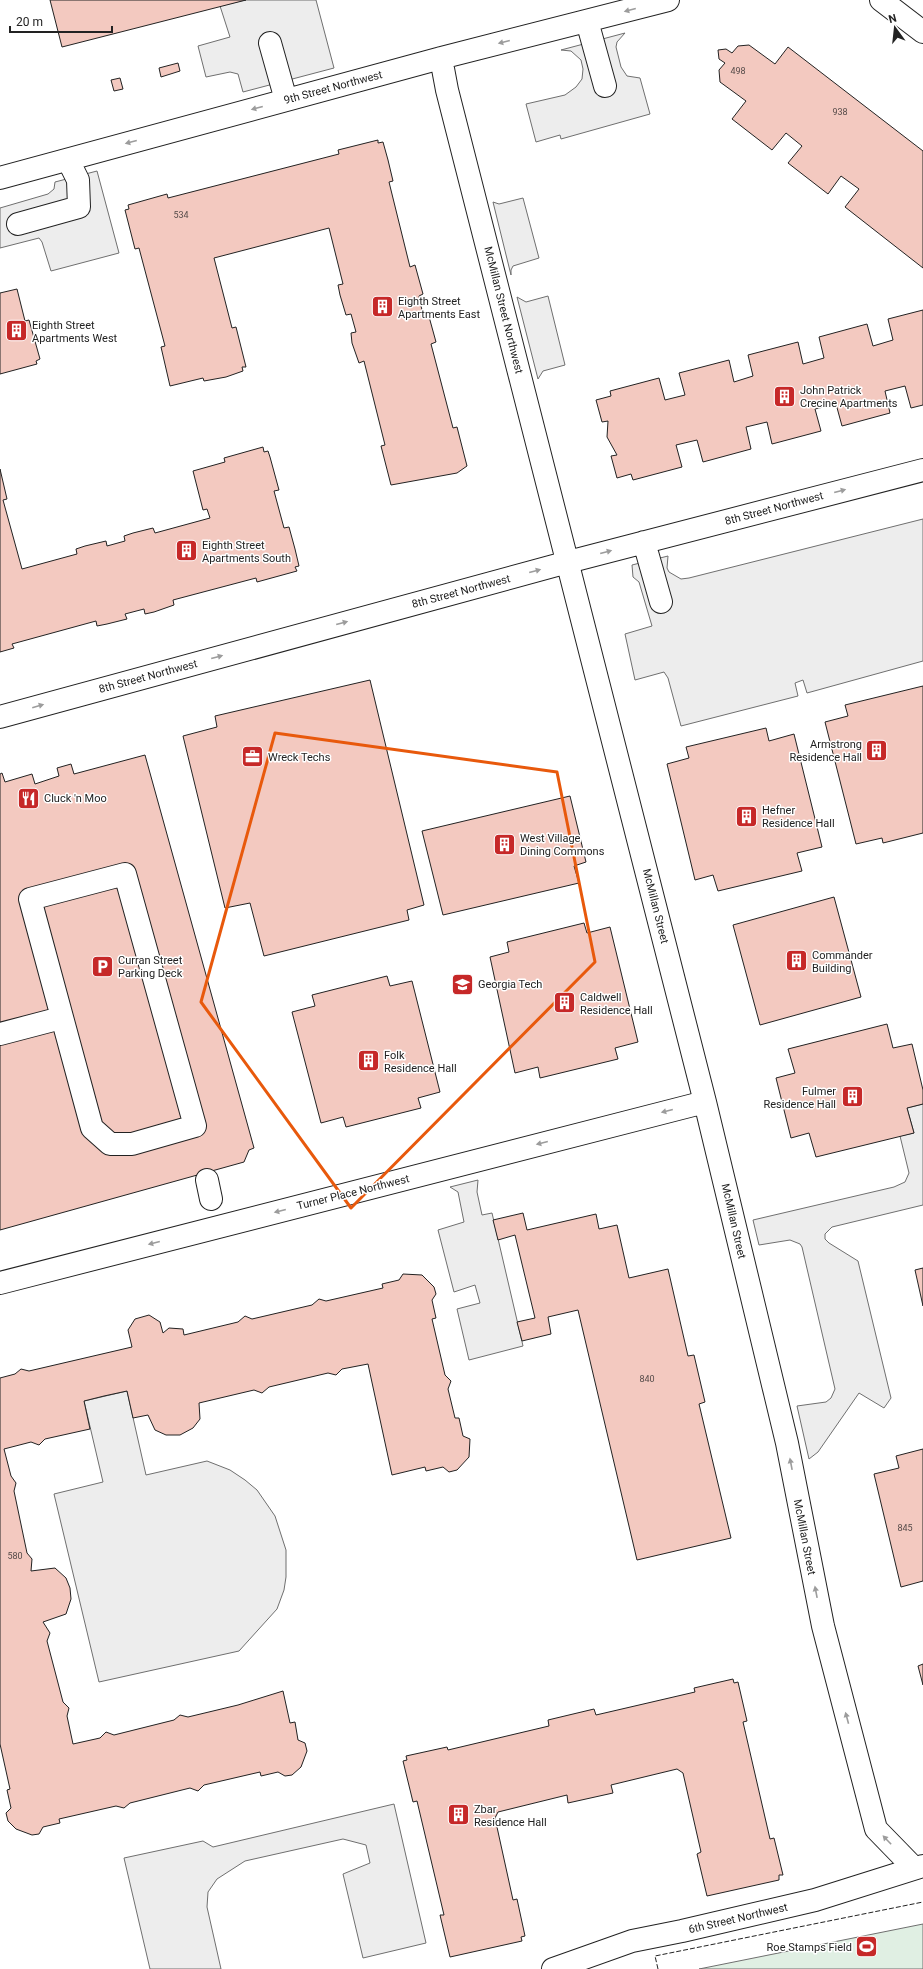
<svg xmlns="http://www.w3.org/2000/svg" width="923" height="1969" viewBox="0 0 923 1969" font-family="Roboto,sans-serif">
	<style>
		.green { fill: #e0efe3; stroke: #6f6f6f }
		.parking { fill: #ededed; stroke: #6f6f6f }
		.building { fill: #f3c9c0; stroke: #222 }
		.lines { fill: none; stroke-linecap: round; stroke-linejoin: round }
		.minor-casing { stroke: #222; stroke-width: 24 }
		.minor { stroke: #fff; stroke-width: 22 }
		.fence { stroke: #222; stroke-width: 1; stroke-dasharray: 5 2; stroke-linecap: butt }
		.oneway { fill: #9c9c9c }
		.marked { fill: none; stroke: #e8590c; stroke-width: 3; stroke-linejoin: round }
		.labels { text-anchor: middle; stroke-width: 3; stroke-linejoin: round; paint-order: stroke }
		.number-label { font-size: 9px; fill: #564c4a }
		.street-label { font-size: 11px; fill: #222; stroke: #fff }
		.poi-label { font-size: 11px; fill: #222; stroke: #fff; text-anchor: start }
	</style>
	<rect width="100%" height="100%" fill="#fff"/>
	<path class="green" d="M 923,1924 L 923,1969 L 699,1969 Z"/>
	<path class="parking" d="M 245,0 L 316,0 L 334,68 L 243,92 L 238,74 L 230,72 L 206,77 L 198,46 L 230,37 L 220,6 Z
		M 625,33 L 617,42 L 616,47 L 621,67 L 627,76 L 640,78 L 650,114 L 561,139 L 560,135 L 536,142 L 526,104 L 565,95 L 576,87 L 582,79 L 583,69 L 581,60 L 571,51 L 561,50 Z
		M 97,171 L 119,253 L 51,271 L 42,242 L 39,238 L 0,248 L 0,208 L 48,194 L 54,189 L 55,182 Z
		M 523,198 L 539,258 L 513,266 L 511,270 L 511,275 L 493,202 L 499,204 Z
		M 548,296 L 565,365 L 543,371 L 538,379 L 517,297 L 526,302 Z
		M 923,519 L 923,661 L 807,693 L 803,680 L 795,683 L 798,696 L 681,726 L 668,678 L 664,672 L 635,680 L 625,634 L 652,626 L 639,582 L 633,577 L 632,565 L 668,556 L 667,568 L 669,572 L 681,579 L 689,578 Z
		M 923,1104 L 923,1205 L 832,1227 L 825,1234 L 825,1239 L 829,1243 L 858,1261 L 891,1398 L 884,1408 L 859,1393 L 818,1452 L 809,1459 L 797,1406 L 826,1402 L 831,1398 L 835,1389 L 802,1247 L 800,1244 L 790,1240 L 759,1245 L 753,1220 L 894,1187 L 905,1182 L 909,1173 L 900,1136 L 914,1133 L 907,1108 Z
		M 478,1180 L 477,1192 L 482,1215 L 492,1213 L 523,1346 L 469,1360 L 457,1309 L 480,1303 L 475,1285 L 454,1292 L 438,1230 L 464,1222 L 458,1192 L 450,1187 Z
		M 127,1391 L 146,1475 L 207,1461 L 230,1470 L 245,1480 L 257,1490 L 275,1516 L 286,1550 L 286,1577 L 284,1590 L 277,1609 L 239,1651 L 99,1682 L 54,1494 L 103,1482 L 84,1401 Z
		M 394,1804 L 426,1943 L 363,1958 L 343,1874 L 370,1863 L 366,1845 L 343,1839 L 245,1861 L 217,1879 L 208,1892 L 207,1907 L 221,1969 L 150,1969 L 124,1858 L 203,1841 L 213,1847 Z"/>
	<path class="building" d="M 50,0 L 246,0 L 62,47 Z
		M 749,45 L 775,64 L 788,47 L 923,151 L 923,268 L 845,207 L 859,189 L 841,176 L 828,194 L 788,163 L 802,146 L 786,133 L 772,150 L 732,119 L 746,101 L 720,82 L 719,70 L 725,63 L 719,59 L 718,50 L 726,49 L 732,53 L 738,46 Z
		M 178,63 L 180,71 L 161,77 L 159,68 Z
		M 120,78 L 123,89 L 114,91 L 111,80 Z
		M 378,140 L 378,143 L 383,142 L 388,160 L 393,181 L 389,182 L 410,267 L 415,265 L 423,294 L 419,296 L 420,302 L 423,314 L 428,313 L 436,342 L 431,344 L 453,428 L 457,427 L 467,466 L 457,473 L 391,485 L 381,446 L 385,445 L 364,361 L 359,363 L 352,343 L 351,333 L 356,332 L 351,314 L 346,315 L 340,295 L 338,285 L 343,284 L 329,228 L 214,258 L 232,328 L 236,327 L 246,367 L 242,367 L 243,371 L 226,377 L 204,381 L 203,378 L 170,386 L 161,347 L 165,346 L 139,248 L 135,249 L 125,210 L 129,209 L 128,205 L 167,194 L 168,198 L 339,154 L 338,150 Z
		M 17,289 L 25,321 L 29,320 L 40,359 L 36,361 L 37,364 L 0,374 L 0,293 Z
		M 923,310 L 923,405 L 911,408 L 905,386 L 885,391 L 890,413 L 842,426 L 836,404 L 815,409 L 821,431 L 772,444 L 767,422 L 746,427 L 751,449 L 703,462 L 697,440 L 676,445 L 682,467 L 633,480 L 631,474 L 617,478 L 611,456 L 617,455 L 607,437 L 608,421 L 602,422 L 596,400 L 611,396 L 610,391 L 659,378 L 665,400 L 685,395 L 679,373 L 729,360 L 734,382 L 753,376 L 748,355 L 798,342 L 803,364 L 824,358 L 819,337 L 867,324 L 873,346 L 893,340 L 888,319 Z
		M 263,447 L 264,452 L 268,451 L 270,457 L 279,490 L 274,491 L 284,528 L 289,527 L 295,549 L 299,566 L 295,567 L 297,571 L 257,582 L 256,578 L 173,600 L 174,605 L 154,612 L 145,614 L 144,609 L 125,614 L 127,619 L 107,624 L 97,626 L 96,621 L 12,644 L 14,648 L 0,652 L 0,469 L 7,499 L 3,500 L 22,569 L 77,554 L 76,549 L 85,546 L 106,541 L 107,546 L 125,541 L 124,536 L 133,533 L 153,528 L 155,533 L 210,518 L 207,509 L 203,510 L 193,471 L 225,462 L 224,458 Z
		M 370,680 L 424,905 L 407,910 L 409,920 L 264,956 L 250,903 L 225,908 L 183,736 L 217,727 L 215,716 Z
		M 923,686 L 923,833 L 883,843 L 882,838 L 856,844 L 825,722 L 848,716 L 845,705 Z
		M 766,728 L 769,741 L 794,734 L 822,847 L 797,853 L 802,871 L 718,891 L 713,875 L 695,880 L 667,764 L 689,758 L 686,747 Z
		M 145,755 L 254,1148 L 249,1150 L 244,1162 L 0,1230 L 0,774 L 2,773 L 5,782 L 32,774 L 35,784 L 59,776 L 57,768 L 71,764 L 74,774 Z
		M 570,796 L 586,862 L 574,866 L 579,883 L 443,915 L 422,831 Z
		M 834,897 L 861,997 L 760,1025 L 733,925 Z
		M 584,923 L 587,933 L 610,927 L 638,1042 L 615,1048 L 618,1059 L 540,1078 L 538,1067 L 515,1073 L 490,957 L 509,952 L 507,942 Z
		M 387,976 L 390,986 L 412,981 L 440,1092 L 418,1098 L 421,1108 L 346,1127 L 343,1117 L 321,1123 L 292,1012 L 315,1006 L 312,995 Z
		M 887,1024 L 893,1048 L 912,1044 L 923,1090 L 923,1104 L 907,1108 L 914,1133 L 816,1157 L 809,1133 L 791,1138 L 776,1078 L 795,1073 L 788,1049 Z
		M 523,1213 L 527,1230 L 596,1214 L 599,1229 L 617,1225 L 629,1278 L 668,1269 L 688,1356 L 694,1355 L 705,1402 L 699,1404 L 731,1538 L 637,1560 L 578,1310 L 548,1317 L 551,1334 L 522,1341 L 517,1322 L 535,1318 L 515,1235 L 498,1240 L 493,1220 Z
		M 923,1268 L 923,1306 L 915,1270 Z
		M 403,1274 L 422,1275 L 434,1287 L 436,1294 L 432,1300 L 436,1318 L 432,1319 L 445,1375 L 451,1381 L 448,1389 L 455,1418 L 459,1418 L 463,1436 L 470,1439 L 469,1457 L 457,1470 L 449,1472 L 443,1467 L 426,1471 L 425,1467 L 392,1475 L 368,1364 L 342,1369 L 336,1375 L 328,1373 L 269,1387 L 262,1393 L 254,1390 L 199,1403 L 200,1419 L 193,1428 L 180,1435 L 166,1435 L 155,1430 L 148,1415 L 133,1418 L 127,1391 L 104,1396 L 84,1401 L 90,1429 L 45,1439 L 39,1445 L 31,1442 L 4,1449 L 11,1476 L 16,1483 L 14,1491 L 27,1553 L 32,1559 L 31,1571 L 55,1568 L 66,1578 L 70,1588 L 71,1599 L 66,1614 L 43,1622 L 50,1633 L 47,1641 L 63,1702 L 69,1708 L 67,1716 L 73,1744 L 100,1738 L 106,1732 L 114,1735 L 174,1720 L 180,1715 L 188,1717 L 238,1705 L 283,1691 L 290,1723 L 295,1722 L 298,1740 L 305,1743 L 307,1751 L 301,1767 L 292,1775 L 285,1776 L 278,1772 L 261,1776 L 260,1772 L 204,1785 L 198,1791 L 190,1788 L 130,1803 L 124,1808 L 116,1806 L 59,1819 L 60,1823 L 43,1827 L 39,1834 L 32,1835 L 16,1829 L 8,1821 L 6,1813 L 11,1808 L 7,1790 L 10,1789 L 0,1744 L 0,1378 L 15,1374 L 21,1369 L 29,1371 L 132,1347 L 128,1330 L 135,1319 L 149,1315 L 160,1322 L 163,1333 L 169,1328 L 183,1329 L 184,1335 L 238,1322 L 245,1316 L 252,1319 L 312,1305 L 319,1299 L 326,1301 L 383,1288 L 382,1284 L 399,1280 Z
		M 923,1449 L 923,1581 L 901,1587 L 874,1474 L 899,1468 L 896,1456 Z
		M 923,1664 L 923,1685 L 918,1666 Z
		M 733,1679 L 734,1683 L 738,1682 L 747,1721 L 743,1722 L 770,1839 L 774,1838 L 783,1875 L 779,1875 L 779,1880 L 707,1896 L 697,1854 L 701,1852 L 683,1773 L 677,1769 L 611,1785 L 613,1793 L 568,1803 L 567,1795 L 498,1812 L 495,1818 L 513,1900 L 517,1899 L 525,1936 L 521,1937 L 522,1941 L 450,1957 L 440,1915 L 444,1915 L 417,1801 L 413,1802 L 403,1761 L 407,1760 L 406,1756 L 447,1747 L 448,1750 L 549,1726 L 548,1720 L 594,1709 L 596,1715 L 695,1692 L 694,1688 Z"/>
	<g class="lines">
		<defs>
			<path id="minor" d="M 881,0 L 923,32
				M 587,21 L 605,86
				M 270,43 L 286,100
				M 441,58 L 447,90 L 705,1102 L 787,1443 L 823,1626 L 876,1829 L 914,1868
				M 0,178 L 441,58 L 668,0
				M 18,224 L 79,207 L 78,180 L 68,160
				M 644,542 L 661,602
				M 0,717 L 568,562 L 923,470
				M 125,874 L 195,1126 L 132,1144 L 110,1144 L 92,1128 L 30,899 Z
				M 0,1034 L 61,1018
				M 207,1180 L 211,1199
				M 0,1283 L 705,1102
				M 553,1969 L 632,1941 L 682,1931 L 815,1900 L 923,1866"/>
		</defs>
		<use href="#minor" class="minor-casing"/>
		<use href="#minor" class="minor"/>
		<path class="fence" d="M 658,1969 L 655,1956 L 923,1902"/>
	</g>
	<defs><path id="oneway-solid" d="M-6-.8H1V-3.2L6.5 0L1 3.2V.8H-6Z"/></defs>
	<g class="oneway">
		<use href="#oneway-solid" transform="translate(630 10) rotate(165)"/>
		<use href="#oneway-solid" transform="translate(504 42) rotate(166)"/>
		<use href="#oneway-solid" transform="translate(257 108) rotate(165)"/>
		<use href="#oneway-solid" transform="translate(131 142) rotate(165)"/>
		<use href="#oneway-solid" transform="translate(840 491) rotate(-15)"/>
		<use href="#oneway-solid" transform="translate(606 552) rotate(-15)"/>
		<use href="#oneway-solid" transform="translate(535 571) rotate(-15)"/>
		<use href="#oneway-solid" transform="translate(342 623) rotate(-15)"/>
		<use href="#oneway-solid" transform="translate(217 657) rotate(-15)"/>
		<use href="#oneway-solid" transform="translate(38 706) rotate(-16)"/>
		<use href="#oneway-solid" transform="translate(667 1111) rotate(166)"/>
		<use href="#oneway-solid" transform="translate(542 1143) rotate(166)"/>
		<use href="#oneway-solid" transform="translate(280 1211) rotate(166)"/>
		<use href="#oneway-solid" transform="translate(154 1243) rotate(166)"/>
		<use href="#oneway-solid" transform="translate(791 1464) rotate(-101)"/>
		<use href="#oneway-solid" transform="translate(816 1592) rotate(-101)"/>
		<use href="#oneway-solid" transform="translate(847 1718) rotate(-105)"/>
		<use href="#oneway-solid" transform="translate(887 1840) rotate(-134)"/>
	</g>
	<path class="marked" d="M 275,733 L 557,772 L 595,962 L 351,1208 L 201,1002 Z"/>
	<defs>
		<symbol id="building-square" viewBox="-11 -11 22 22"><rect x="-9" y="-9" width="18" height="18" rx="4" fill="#c62828" stroke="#fff"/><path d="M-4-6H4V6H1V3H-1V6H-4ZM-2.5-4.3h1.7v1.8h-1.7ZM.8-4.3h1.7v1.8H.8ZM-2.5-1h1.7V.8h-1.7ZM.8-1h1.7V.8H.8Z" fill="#fff"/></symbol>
		<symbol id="office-square" viewBox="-11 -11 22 22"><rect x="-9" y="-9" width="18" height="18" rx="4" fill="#c62828" stroke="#fff"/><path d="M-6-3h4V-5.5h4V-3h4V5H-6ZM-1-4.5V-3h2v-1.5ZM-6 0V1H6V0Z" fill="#fff"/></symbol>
		<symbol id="restaurant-square" viewBox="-11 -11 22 22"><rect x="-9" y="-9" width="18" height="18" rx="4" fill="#c62828" stroke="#fff"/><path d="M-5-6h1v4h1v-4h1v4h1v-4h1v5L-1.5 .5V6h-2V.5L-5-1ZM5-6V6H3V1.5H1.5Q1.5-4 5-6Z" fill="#fff"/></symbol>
		<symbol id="parking-square" viewBox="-11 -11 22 22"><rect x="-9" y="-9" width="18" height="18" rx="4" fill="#c62828" stroke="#fff"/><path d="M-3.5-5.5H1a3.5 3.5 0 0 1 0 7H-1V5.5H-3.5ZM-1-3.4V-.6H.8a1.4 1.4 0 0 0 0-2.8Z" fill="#fff"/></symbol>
		<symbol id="university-square" viewBox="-11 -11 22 22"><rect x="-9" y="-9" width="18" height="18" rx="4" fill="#c62828" stroke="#fff"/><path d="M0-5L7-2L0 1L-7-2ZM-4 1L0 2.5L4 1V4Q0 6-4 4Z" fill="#fff"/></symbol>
		<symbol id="stadium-square" viewBox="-11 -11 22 22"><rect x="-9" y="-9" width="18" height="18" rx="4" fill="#c62828" stroke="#fff"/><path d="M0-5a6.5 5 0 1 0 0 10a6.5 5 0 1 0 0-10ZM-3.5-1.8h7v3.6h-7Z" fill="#fff"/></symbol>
	</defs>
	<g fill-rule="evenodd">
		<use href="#building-square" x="370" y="294" width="25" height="25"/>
		<use href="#building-square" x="4" y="318" width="25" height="25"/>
		<use href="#building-square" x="772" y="384" width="25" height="25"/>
		<use href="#building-square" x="174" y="538" width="25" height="25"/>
		<use href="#building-square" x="864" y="738" width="25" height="25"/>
		<use href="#office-square" x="240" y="744" width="25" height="25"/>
		<use href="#restaurant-square" x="16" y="786" width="25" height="25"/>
		<use href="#building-square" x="734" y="804" width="25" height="25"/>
		<use href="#building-square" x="492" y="832" width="25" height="25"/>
		<use href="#building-square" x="784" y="948" width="25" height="25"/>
		<use href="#parking-square" x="90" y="954" width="25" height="25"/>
		<use href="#university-square" x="450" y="972" width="25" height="25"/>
		<use href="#building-square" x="552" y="990" width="25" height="25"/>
		<use href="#building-square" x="356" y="1048" width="25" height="25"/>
		<use href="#building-square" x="840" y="1084" width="25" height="25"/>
		<use href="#building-square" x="446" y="1802" width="25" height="25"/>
		<use href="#stadium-square" x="854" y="1934" width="25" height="25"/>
	</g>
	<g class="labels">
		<g class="number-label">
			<text x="738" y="74">498</text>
			<text x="840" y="115">938</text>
			<text x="181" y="218">534</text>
			<text x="647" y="1382">840</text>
			<text x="905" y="1531">845</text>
			<text x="15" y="1559">580</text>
		</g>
		<g class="street-label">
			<text transform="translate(333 87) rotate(-15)" y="4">9th Street Northwest</text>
			<text transform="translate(504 310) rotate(76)" y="4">McMillan Street Northwest</text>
			<text transform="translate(774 508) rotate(-15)" y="4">8th Street Northwest</text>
			<text transform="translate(461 591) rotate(-15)" y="4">8th Street Northwest</text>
			<text transform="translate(148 676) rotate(-15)" y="4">8th Street Northwest</text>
			<text transform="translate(656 906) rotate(76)" y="4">McMillan Street</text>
			<text transform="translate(353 1192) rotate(-14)" y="4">Turner Place Northwest</text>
			<text transform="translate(734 1221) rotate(77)" y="4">McMillan Street</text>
			<text transform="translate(805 1537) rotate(79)" y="4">McMillan Street</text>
			<text transform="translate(738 1918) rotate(-13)" y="4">6th Street Northwest</text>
		</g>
		<g class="poi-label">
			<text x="398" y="305">Eighth Street<tspan x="398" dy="13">Apartments East</tspan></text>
			<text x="32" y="329">Eighth Street<tspan x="32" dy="13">Apartments West</tspan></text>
			<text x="800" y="394">John Patrick<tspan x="800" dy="13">Crecine Apartments</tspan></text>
			<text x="202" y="549">Eighth Street<tspan x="202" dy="13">Apartments South</tspan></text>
			<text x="862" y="748" text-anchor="end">Armstrong<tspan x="862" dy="13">Residence Hall</tspan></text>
			<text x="268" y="761">Wreck Techs</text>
			<text x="44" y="802">Cluck 'n Moo</text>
			<text x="762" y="814">Hefner<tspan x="762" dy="13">Residence Hall</tspan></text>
			<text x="520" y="842">West Village<tspan x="520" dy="13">Dining Commons</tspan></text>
			<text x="812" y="959">Commander<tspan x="812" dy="13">Building</tspan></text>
			<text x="118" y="964">Curran Street<tspan x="118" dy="13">Parking Deck</tspan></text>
			<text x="478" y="988">Georgia Tech</text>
			<text x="580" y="1001">Caldwell<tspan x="580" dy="13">Residence Hall</tspan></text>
			<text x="384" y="1059">Folk<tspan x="384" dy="13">Residence Hall</tspan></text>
			<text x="836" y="1095" text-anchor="end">Fulmer<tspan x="836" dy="13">Residence Hall</tspan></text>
			<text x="474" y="1813">Zbar<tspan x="474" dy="13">Residence Hall</tspan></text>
			<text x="852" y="1951" text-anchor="end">Roe Stamps Field</text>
		</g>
	</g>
	<g transform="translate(895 28) rotate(345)" stroke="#ffffff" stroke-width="3" paint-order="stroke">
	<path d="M0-3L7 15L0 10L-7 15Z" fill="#222222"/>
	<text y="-6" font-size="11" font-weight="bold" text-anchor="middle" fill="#222222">N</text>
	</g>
	<path d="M10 26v6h102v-6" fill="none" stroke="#222222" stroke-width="2"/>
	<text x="16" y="26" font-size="12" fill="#222222" stroke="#ffffff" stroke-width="3" paint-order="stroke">20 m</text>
</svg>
